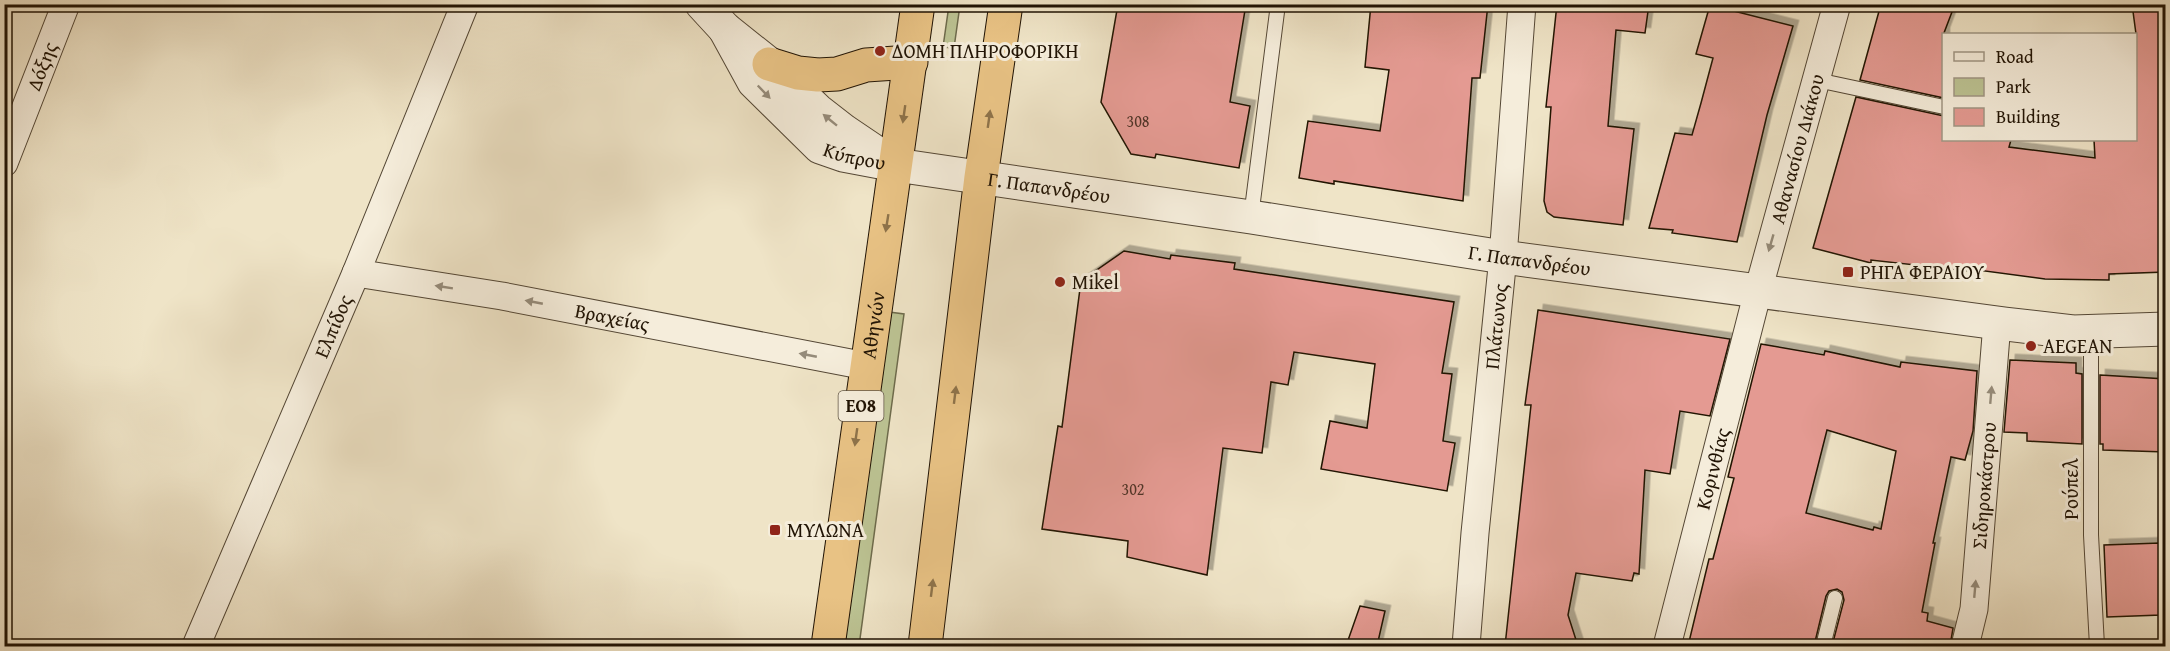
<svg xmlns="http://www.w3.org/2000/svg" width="2170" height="651" viewBox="0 0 2170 651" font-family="'Gentium Book Plus',serif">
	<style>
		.green { fill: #bcc393; stroke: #6e6b4c; stroke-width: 1.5 }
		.building { fill: #e49a92; stroke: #201304; stroke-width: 1.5; fill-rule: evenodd; filter: url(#shadow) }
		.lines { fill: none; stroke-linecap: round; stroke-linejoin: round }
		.service-casing { stroke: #544735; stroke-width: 16 }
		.minor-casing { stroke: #544735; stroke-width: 29 }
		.tertiary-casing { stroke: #544735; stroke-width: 35 }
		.trunk-casing { stroke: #201304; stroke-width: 35 }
		.service { stroke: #f5eddb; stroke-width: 14 }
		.minor { stroke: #f5eddb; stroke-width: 27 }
		.tertiary { stroke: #f5eddb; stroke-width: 33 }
		.trunk { stroke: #e8c284; stroke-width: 33 }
		.oneway { fill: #958b7a }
		.oneway2 { fill: #8e734a }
		.poi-dot { fill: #8f2418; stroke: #f5eddb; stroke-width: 2 }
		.labels { text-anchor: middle; stroke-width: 6; stroke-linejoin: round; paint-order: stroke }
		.number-label { font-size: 16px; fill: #513528 }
		.shield { fill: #f5eddb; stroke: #605444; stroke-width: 1.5 }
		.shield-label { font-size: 18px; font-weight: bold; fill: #201304 }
		.poi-label { font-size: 20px; fill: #201304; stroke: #f5eddb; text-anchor: start }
		.street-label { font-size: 20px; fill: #201304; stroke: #f5eddb }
	</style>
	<defs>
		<filter id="shadow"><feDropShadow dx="5.5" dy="-5.5" stdDeviation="0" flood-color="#0004"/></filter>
	</defs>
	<rect width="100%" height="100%" fill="#efe4c7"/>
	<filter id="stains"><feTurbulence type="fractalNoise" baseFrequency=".00333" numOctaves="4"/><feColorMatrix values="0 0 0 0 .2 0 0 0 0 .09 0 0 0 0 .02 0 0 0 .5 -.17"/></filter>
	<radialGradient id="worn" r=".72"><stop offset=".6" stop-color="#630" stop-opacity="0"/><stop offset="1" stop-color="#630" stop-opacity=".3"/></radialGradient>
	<path class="green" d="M 949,5 L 960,5 L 954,48 L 943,47 Z
		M 889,312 L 904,314 L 859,646 L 843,646 Z"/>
	<path class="building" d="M 1118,4 L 1246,4 L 1230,102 L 1250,106 L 1239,168 L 1156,154 L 1155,158 L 1131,154 L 1101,102 Z
		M 1371,4 L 1488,4 L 1480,78 L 1472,78 L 1463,201 L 1334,181 L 1334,184 L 1299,178 L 1308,121 L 1380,131 L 1389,70 L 1365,67 Z
		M 1557,4 L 1649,4 L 1645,33 L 1616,30 L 1608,126 L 1634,129 L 1623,225 L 1554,217 L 1547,212 L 1544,201 L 1551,107 L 1546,107 Z
		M 1881,4 L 1955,4 L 1944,33 L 1944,98 L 1860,80 Z
		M 2132,4 L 2166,4 L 2166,272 L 2109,274 L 2109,280 L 2045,279 L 1978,270 L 1978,272 L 1871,260 L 1871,263 L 1813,248 L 1856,97 L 1944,116 L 1944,140 L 2011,140 L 2009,147 L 2095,158 L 2094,140 L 2136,140 L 2136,34 Z
		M 1710,5 L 1793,26 L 1767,115 L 1737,242 L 1672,233 L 1673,230 L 1649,228 L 1675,133 L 1692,135 L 1701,103 L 1713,58 L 1696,54 Z
		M 1124,251 L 1170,259 L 1171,255 L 1235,263 L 1234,269 L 1454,302 L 1442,373 L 1452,374 L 1443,441 L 1455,443 L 1447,491 L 1321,469 L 1330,421 L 1367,428 L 1375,364 L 1294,352 L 1288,385 L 1271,382 L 1262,453 L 1223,448 L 1207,575 L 1127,557 L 1128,541 L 1042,529 L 1058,426 L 1062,427 L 1081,281 Z
		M 1538,310 L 1730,339 L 1710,416 L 1680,411 L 1670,474 L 1645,470 L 1639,574 L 1634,573 L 1632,581 L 1576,573 L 1568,615 L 1578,646 L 1505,646 L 1531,405 L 1525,405 Z
		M 1761,344 L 1824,355 L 1825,351 L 1900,367 L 1901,362 L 1977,371 L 1973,431 L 1965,460 L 1951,457 L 1933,543 L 1935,543 L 1922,612 L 1928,613 L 1927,621 L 1953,628 L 1950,646 L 1832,646 L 1844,600 L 1842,592 L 1837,589 L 1829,591 L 1826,596 L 1814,646 L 1688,646 L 1709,559 L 1713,559 L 1734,478 L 1728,477 ZM 1827,430 L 1896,451 L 1881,529 L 1874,527 L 1873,530 L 1806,513 Z
		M 2010,360 L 2076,363 L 2076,373 L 2082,374 L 2082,444 L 2027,441 L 2027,433 L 2004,432 Z
		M 2100,375 L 2166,379 L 2166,452 L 2103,450 L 2103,444 L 2100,444 Z
		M 2160,543 L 2161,579 L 2166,579 L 2166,611 L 2160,611 L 2161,615 L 2107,617 L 2104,545 Z
		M 1360,606 L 1385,611 L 1377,646 L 1346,646 Z"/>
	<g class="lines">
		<defs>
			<path id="service" d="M 1817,80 L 1944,107
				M 1251,217 L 1278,4
				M 2091,331 L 2091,535 L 2097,646
				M 1823,646 L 1835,598"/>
			<g id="minor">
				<path id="s1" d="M 4,163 L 66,4"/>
				<path id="s2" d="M 356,273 L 502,296 L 866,366"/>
				<path id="s3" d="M 196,646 L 356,273 L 465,4"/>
				<path id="s4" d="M 1466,646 L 1475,533 L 1503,257 L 1522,4"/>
				<path id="s5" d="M 1667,646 L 1758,291 L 1837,4"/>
				<path id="s6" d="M 1965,646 L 1974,609 L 1997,323"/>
			</g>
			<g id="tertiary">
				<path d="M 702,4 L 725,29 L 769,64 L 817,110 L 844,131 L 881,156"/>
				<path id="s7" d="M 725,29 L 754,82 L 820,147 L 843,155 L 896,165 L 1251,217 L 1503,257 L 2005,324 L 2073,332 L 2166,329"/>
			</g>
			<g id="trunk">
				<path d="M 769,64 L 798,73 L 818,75 L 837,74 L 866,65 L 911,62"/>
				<path id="s8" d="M 828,646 L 918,4"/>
				<path d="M 925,646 L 981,177 L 1006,4"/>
			</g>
		</defs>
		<use href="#service" class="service-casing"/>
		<use href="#minor" class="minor-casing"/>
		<use href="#tertiary" class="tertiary-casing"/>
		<use href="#trunk" class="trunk-casing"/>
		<use href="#service" class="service"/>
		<use href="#minor" class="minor"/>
		<use href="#tertiary" class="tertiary"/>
		<use href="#trunk" class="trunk"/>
	</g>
	<defs><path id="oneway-solid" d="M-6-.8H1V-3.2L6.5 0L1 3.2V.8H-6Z" transform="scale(1.5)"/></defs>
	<g class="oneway">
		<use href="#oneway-solid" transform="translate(764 92) rotate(46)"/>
		<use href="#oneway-solid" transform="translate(830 120) rotate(-141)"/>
		<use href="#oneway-solid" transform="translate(1771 243) rotate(106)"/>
		<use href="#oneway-solid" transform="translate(444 287) rotate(-171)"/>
		<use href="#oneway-solid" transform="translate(534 302) rotate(-169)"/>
		<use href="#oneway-solid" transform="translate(808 355) rotate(-169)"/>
		<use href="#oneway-solid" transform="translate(1991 395) rotate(-85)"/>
		<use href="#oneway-solid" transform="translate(1975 589) rotate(-85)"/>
	</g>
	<g class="oneway2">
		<use href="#oneway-solid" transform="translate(904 114) rotate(98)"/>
		<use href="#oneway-solid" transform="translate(989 119) rotate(-82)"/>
		<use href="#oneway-solid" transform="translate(887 223) rotate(99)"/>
		<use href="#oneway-solid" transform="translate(955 395) rotate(-83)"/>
		<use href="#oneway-solid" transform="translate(856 437) rotate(98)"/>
		<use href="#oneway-solid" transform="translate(932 588) rotate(-83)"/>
	</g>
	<g class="poi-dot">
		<circle cx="880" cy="51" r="6"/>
		<rect x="1842" y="266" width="12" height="12" rx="3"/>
		<circle cx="1060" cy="282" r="6"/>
		<circle cx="2031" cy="346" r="6"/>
		<rect x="769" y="524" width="12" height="12" rx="3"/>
	</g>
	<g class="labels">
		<g class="number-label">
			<text x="1138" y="127">308</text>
			<text x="1133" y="495">302</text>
		</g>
		<rect class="shield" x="838.5" y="391" width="45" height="30" rx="4.5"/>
		<g class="shield-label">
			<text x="861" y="412">ΕΟ8</text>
		</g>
		<g class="poi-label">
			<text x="892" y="58">ΔΟΜΗ ΠΛΗΡΟΦΟΡΙΚΗ</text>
			<text x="1860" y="279">ΡΗΓΑ ΦΕΡΑΙΟΥ</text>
			<text x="1072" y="289">Mikel</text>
			<text x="2043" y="353">AEGEAN</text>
			<text x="787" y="537">ΜΥΛΩΝΑ</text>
		</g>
		<g class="street-label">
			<text dy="7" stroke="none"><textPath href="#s1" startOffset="104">Δόξης</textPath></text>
			<text dy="7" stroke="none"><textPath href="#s5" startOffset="514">Αθανασίου Διάκου</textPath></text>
			<text dy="7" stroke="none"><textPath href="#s7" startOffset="189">Κύπρου</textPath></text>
			<text dy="7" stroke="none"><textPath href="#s7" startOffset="386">Γ. Παπανδρέου</textPath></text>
			<text dy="7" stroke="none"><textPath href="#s7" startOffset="872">Γ. Παπανδρέου</textPath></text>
			<text dy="7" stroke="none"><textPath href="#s2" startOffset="260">Βραχείας</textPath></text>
			<text dy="7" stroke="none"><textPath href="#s8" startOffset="324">Αθηνών</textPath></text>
			<text dy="7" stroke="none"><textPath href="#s3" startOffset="348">Ελπίδος</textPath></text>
			<text dy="7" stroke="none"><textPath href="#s4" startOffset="321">Πλάτωνος</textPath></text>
			<text dy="7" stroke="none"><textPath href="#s5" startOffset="183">Κορινθίας</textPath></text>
			<text dy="7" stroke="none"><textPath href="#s6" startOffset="162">Σιδηροκάστρου</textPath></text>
			<text transform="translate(2071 489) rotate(-90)" y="7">Ρούπελ</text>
		</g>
	</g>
	<rect width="2170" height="651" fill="none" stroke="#efe4c7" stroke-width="24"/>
	<rect x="6" y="6" width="2158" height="639" fill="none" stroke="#201304" stroke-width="3"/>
	<rect x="12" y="12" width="2146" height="627" fill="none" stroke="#201304" stroke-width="1.5"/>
	<rect x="1942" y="33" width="195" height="108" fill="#f5eddb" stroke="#a09685" stroke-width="1.5"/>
	<rect x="1954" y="52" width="30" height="9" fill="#f5eddb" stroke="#a09685" stroke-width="1.5"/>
	<text x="1996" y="63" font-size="18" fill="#201304">Road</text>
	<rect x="1954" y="78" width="30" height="18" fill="#bcc393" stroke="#a09685" stroke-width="1.5"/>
	<text x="1996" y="93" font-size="18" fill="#201304">Park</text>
	<rect x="1954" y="108" width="30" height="18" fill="#e49a92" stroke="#a09685" stroke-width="1.5"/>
	<text x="1996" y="123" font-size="18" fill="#201304">Building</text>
	<rect width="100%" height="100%" filter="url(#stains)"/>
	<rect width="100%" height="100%" fill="url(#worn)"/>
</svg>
